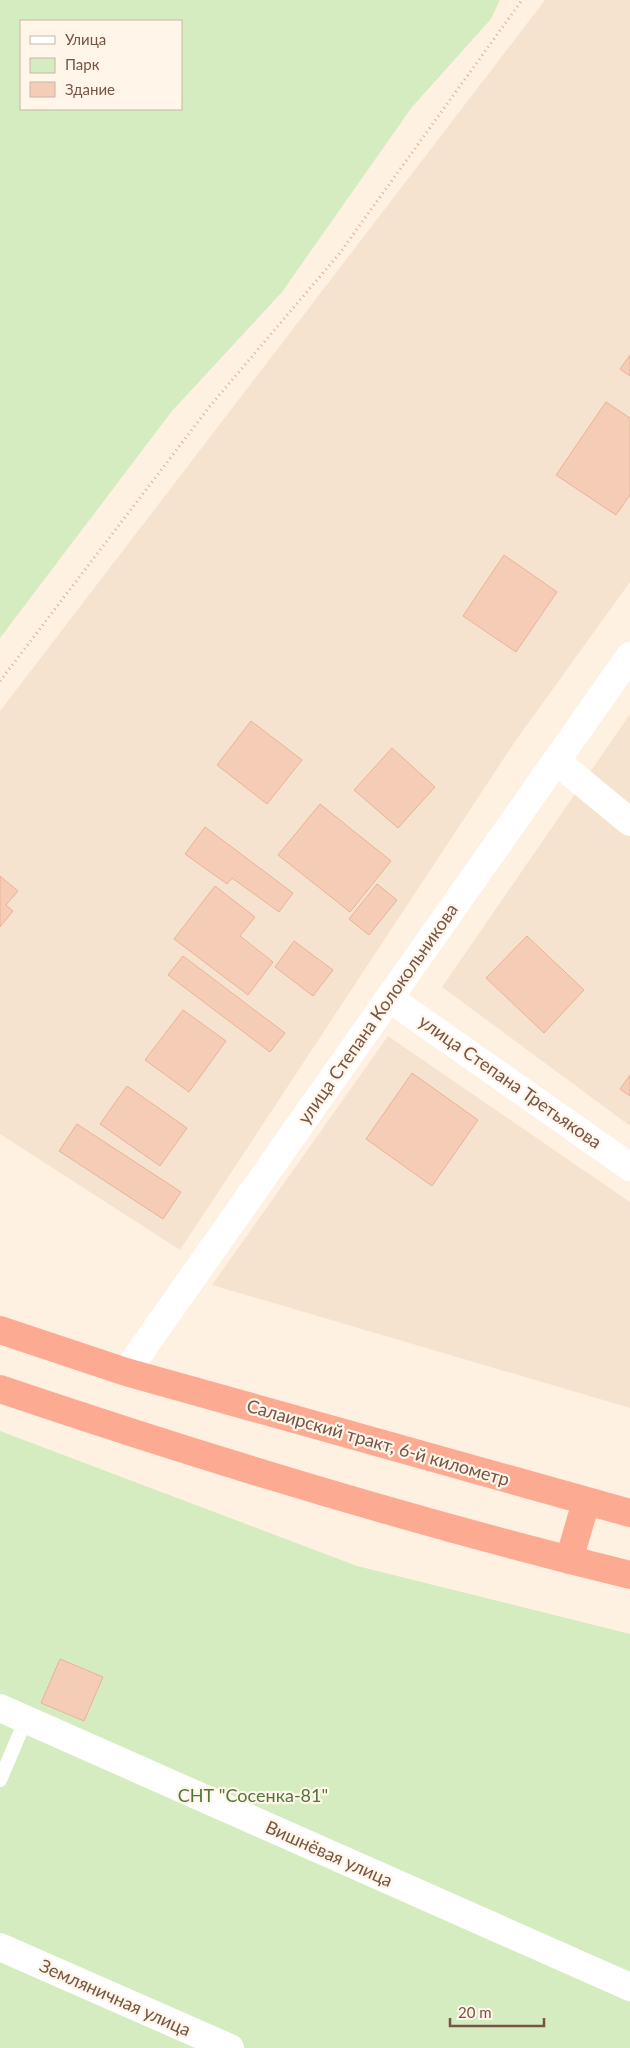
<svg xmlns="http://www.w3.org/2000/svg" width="630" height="2048" viewBox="0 0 630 2048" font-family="Lato,sans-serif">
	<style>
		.residential { fill: #f6e3cf }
		.green { fill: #d4ecbf; fill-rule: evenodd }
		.building { fill: #f5cdb7; stroke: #e9b296 }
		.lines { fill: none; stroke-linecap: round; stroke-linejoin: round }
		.path { stroke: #dab09a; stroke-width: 3; stroke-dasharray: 1 4; stroke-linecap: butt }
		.lane { stroke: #fff; stroke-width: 14 }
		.street { stroke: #fff; stroke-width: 28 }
		.highway { stroke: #fdaa93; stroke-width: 28 }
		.labels { text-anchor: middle; stroke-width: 4.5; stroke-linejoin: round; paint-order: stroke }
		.street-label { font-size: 18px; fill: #775546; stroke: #fff5e9 }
		.park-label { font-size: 18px; fill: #50783b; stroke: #fff5e9 }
	</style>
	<rect width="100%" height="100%" fill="#fef1e1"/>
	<path class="residential" d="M 545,0 L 630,0 L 630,582 L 514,743 L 180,1250 L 0,1134 L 0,711 Z
		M 630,714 L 630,1126 L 442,987 Z
		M 388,1036 L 630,1202 L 630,1408 L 212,1285 Z"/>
	<path class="green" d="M 0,0 L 500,0 L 491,19 L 412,107 L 282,292 L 172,411 L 0,638 ZM 181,21 L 181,109 L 21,109 L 21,21 Z
		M 0,1431 L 357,1566 L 630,1634 L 630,2048 L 0,2048 Z"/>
	<path class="building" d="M 630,355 L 630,376 L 620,369 Z
		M 606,402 L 630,418 L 630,495 L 616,515 L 556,475 Z
		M 504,555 L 557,592 L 516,652 L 463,616 Z
		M 251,721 L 302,760 L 267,804 L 217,765 Z
		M 392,748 L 435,787 L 398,828 L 354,790 Z
		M 320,804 L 391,861 L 350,912 L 278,855 Z
		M 205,827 L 293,893 L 279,912 L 232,878 L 227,884 L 185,854 Z
		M 0,876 L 18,891 L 6,905 L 13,911 L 0,927 Z
		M 377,884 L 397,900 L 369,935 L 349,919 Z
		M 215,886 L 255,917 L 240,936 L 273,962 L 248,995 L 174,939 Z
		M 527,936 L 584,990 L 544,1033 L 486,978 Z
		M 294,941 L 333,970 L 313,996 L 275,967 Z
		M 183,956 L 285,1033 L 270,1052 L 168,975 Z
		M 183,1010 L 226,1041 L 189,1092 L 145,1060 Z
		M 412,1073 L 478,1120 L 432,1186 L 366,1139 Z
		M 630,1075 L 630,1096 L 620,1089 Z
		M 127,1086 L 187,1128 L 160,1166 L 100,1124 Z
		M 77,1124 L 181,1192 L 163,1219 L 59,1151 Z
		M 60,1659 L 103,1677 L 84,1721 L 41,1703 Z"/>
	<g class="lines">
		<path class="path" d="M 0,681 L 210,406 L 339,254 L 522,0"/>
		<path class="lane" d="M 0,1780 L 26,1719"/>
		<path class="street" d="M 556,761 L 630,822
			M 389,998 L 630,1167
			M 126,1372 L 630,656
			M 0,1708 L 630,1987
			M 0,1947 L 230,2048"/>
		<path class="highway" d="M 0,1330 L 126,1372 L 630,1513
			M 0,1389 C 207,1459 418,1523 630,1575
			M 569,1560 L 586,1502"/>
	</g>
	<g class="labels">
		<g class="street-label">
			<text transform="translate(378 1014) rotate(-55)" y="6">улица Степана Колокольникова</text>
			<text transform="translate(510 1082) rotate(35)" y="6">улица Степана Третьякова</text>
			<text transform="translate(378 1443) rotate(16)" y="6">Салаирский тракт, 6-й километр</text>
			<text transform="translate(329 1854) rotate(24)" y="6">Вишнёвая улица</text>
			<text transform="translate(115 1998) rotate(24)" y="6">Земляничная улица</text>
		</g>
		<g class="park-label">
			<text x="253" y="1802">СНТ "Сосенка-81"</text>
		</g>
	</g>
	<rect x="20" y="20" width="162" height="90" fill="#fff5e9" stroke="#c9b5a8"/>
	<rect x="30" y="36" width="25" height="8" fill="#ffffff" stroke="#c9b5a8"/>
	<text x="65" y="45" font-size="15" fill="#775546">Улица</text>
	<rect x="30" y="58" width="25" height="15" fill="#d4ecbf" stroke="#c9b5a8"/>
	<text x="65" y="70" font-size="15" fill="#775546">Парк</text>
	<rect x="30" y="82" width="25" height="15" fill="#f5cdb7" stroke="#c9b5a8"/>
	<text x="65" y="95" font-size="15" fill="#775546">Здание</text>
	<path d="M450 2018v8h94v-8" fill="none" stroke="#775546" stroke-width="2.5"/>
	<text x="458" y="2018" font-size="15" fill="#775546" stroke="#fff5e9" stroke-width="4" paint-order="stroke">20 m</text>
</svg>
